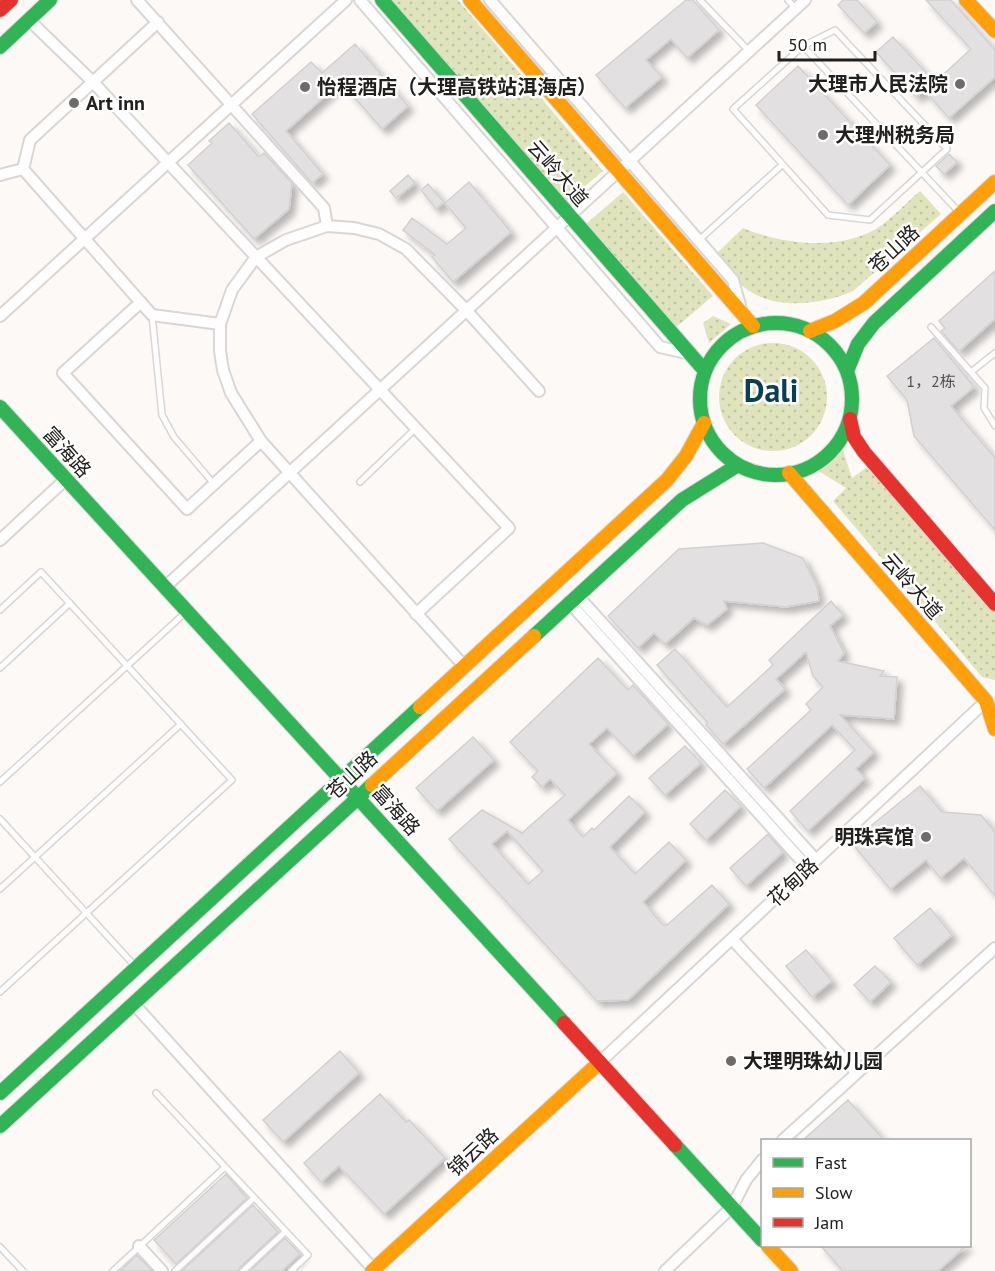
<svg xmlns="http://www.w3.org/2000/svg" width="995" height="1271" viewBox="0 0 995 1271" font-family="'PT Sans','Noto Sans SC',sans-serif">
	<style>
		.grass { fill: url(#grass-dots) }
		.building { fill: #e2e0e0; stroke: #d2d0d0; stroke-width: 1.5; fill-rule: evenodd; filter: url(#shadow) }
		.lines { fill: none; stroke-linecap: round; stroke-linejoin: round }
		.lane-casing { stroke: #d9d6d5; stroke-width: 8 }
		.street-casing { stroke: #d9d6d5; stroke-width: 14 }
		.fast-casing { stroke: #d9d6d5; stroke-width: 16 }
		.slow-casing { stroke: #d9d6d5; stroke-width: 16 }
		.jam-casing { stroke: #d9d6d5; stroke-width: 16 }
		.lane { stroke: #fffefe; stroke-width: 5 }
		.street { stroke: #fffefe; stroke-width: 10 }
		.fast { stroke: #30b455; stroke-width: 14 }
		.slow { stroke: #ff9f0a; stroke-width: 14 }
		.jam { stroke: #e5322d; stroke-width: 14 }
		.poi-dot { fill: #6e6c6a; stroke: #fff; stroke-width: 2 }
		.labels { text-anchor: middle; stroke-width: 5; stroke-linejoin: round; paint-order: stroke }
		.number-label { font-size: 16px; fill: #545250 }
		.poi-label { font-size: 20px; font-weight: bold; fill: #22201e; stroke: #fff; text-anchor: start }
		.street-label { font-size: 20px; fill: #22201e; stroke: #fff }
		.town-label { font-size: 32px; font-weight: bold; fill: #093f50; stroke: #fff }
	</style>
	<defs>
		<pattern id="grass-dots" width="8" height="8" patternUnits="userSpaceOnUse" patternTransform="scale(1.5)"><rect width="8" height="8" fill="#e0e4bc"/><path d="M2 2h.1M6 6h.1" fill="none" stroke="#c0c3a1" stroke-width="1.8" stroke-linecap="round"/></pattern>
		<filter id="shadow"><feDropShadow dx="5.5" dy="5.5" stdDeviation="3" flood-color="#0004"/></filter>
	</defs>
	<rect width="100%" height="100%" fill="#fcf9f7"/>
	<path class="grass" d="M 386,0 L 458,0 L 603,171 L 561,206 Z
		M 920,191 L 941,214 L 853,291 C 822,305 773,311 744,287 C 734,279 725,265 716,254 L 743,228 C 784,245 844,252 882,225 C 895,215 907,202 920,191 Z
		M 623,192 L 713,296 L 675,328 L 586,224 Z
		M 713,316 L 731,324 L 709,343 L 703,323 Z
		M719 397a54 54 0 1 1 108 0a54 54 0 1 1-108 0Z
		M 842,447 L 852,478 L 867,467 L 995,612 L 995,680 L 982,677 L 833,501 L 846,488 L 817,470 Z"/>
	<path class="building" d="M 686,0 L 693,0 L 719,30 L 687,58 L 671,39 L 646,60 L 662,77 L 625,108 L 596,75 Z
		M 843,0 L 857,0 L 877,22 L 864,33 L 838,5 Z
		M 926,0 L 951,0 L 995,50 L 995,77 L 949,118 L 924,90 L 917,97 L 876,52 L 893,37 L 935,82 L 971,49 Z
		M 355,44 L 408,106 L 382,129 L 341,82 L 286,131 L 323,174 L 312,183 L 252,114 L 311,62 L 322,73 Z
		M 798,66 L 890,165 L 848,205 L 756,105 Z
		M 229,123 L 259,157 L 264,153 L 292,183 L 289,209 L 254,239 L 188,165 L 212,143 L 209,141 Z
		M 949,154 L 957,162 L 944,174 L 936,166 Z
		M 408,175 L 415,183 L 396,198 L 390,191 Z
		M 469,182 L 511,232 L 453,282 L 432,257 L 435,255 L 403,230 L 412,218 L 447,244 L 466,228 L 445,203 Z
		M 428,184 L 444,202 L 436,209 L 421,190 Z
		M 995,271 L 995,319 L 959,351 L 941,331 L 945,328 L 939,321 Z
		M 934,338 L 974,387 L 951,406 L 995,458 L 995,530 L 914,436 L 907,400 L 887,376 Z
		M 763,543 L 803,558 L 817,587 L 819,601 L 786,607 L 724,601 L 727,609 L 707,625 L 694,618 L 665,644 L 654,633 L 638,648 L 608,616 L 679,549 Z
		M 831,601 L 843,615 L 830,626 L 844,653 L 838,661 L 884,671 L 880,676 L 897,677 L 894,719 L 840,715 L 874,752 L 856,769 L 865,778 L 808,831 L 790,811 L 855,750 L 832,725 L 764,788 L 747,769 L 811,710 L 806,704 L 823,687 L 813,676 L 806,652 L 776,679 L 785,689 L 723,744 L 706,725 L 708,723 L 657,665 L 675,649 L 727,707 L 773,665 L 769,660 Z
		M 598,658 L 628,690 L 633,685 L 668,724 L 633,756 L 607,728 L 589,744 L 617,773 L 568,820 L 583,837 L 592,828 L 594,830 L 629,796 L 645,812 L 610,847 L 635,874 L 669,842 L 686,860 L 643,902 L 664,926 L 666,924 L 667,925 L 712,885 L 729,904 L 628,1000 L 597,1001 L 449,839 L 482,810 L 522,833 L 565,795 L 550,779 L 542,787 L 532,777 L 538,771 L 510,742 ZM 507,831 L 543,871 L 528,884 L 492,844 Z
		M 473,737 L 494,760 L 437,811 L 416,788 Z
		M 685,746 L 701,763 L 665,795 L 649,778 Z
		M 920,786 L 942,812 L 981,815 L 995,832 L 995,896 L 964,858 L 940,878 L 926,860 L 890,889 L 851,842 Z
		M 725,790 L 741,806 L 706,840 L 690,824 Z
		M 768,834 L 783,852 L 746,886 L 730,868 Z
		M 930,908 L 952,935 L 917,965 L 894,938 Z
		M 806,950 L 832,981 L 812,997 L 786,966 Z
		M 875,966 L 891,982 L 870,1002 L 854,985 Z
		M 340,1051 L 359,1073 L 283,1142 L 263,1120 Z
		M 380,1094 L 406,1122 L 409,1120 L 445,1158 L 384,1214 L 339,1166 L 321,1182 L 304,1163 Z
		M 848,1100 L 884,1140 L 803,1140 Z
		M 226,1174 L 247,1198 L 176,1264 L 154,1240 Z
		M 253,1205 L 278,1232 L 240,1267 L 238,1271 L 182,1271 Z
		M 285,1238 L 300,1254 L 282,1271 L 250,1271 Z
		M 820,1245 L 967,1245 L 938,1271 L 843,1271 Z
		M 137,1255 L 152,1271 L 120,1271 Z"/>
	<g class="lines">
		<defs>
			<path id="lane" d="M 700,0 L 749,51
				M 788,0 L 795,8
				M 835,30 L 947,149 L 870,220 L 828,215 L 733,109 L 803,46 Z
				M 803,46 L 960,213
				M 699,240 L 782,165
				M 152,315 L 162,415 L 174,437 L 214,484
				M 931,327 L 985,388 L 984,408 L 995,426
				M 971,372 L 995,353
				M 360,482 L 416,428
				M 0,610 L 41,572 L 232,780 L 0,992
				M 0,668 L 70,603
				M 0,782 L 186,612
				M 0,819 L 135,966
				M 0,889 L 181,724
				M 156,1093 L 308,1255 L 291,1271
				M 0,1247 L 23,1271
				M 113,1271 L 225,1167
				M 175,1271 L 254,1198
				M 243,1271 L 285,1232"/>
			<path id="street" d="M 137,0 L 324,208 L 327,226
				M 360,0 L 660,347 L 691,354
				M 490,0 L 733,280 L 741,309
				M 29,20 L 92,81 L 509,528 L 416,614
				M 23,169 L 152,315 L 220,324
				M 23,169 L 30,140 L 158,22
				M 0,175 L 23,169
				M 141,302 L 63,373 L 187,509 L 261,441
				M 0,316 L 346,0
				M 0,540 L 66,479
				M 165,587 L 805,0
				M 577,595 L 816,860
				M 569,602 L 808,868
				M 464,666 L 261,441 L 231,393 L 223,370 L 220,351 L 220,324 L 232,290 L 256,257 L 286,240 L 327,226 L 354,228 L 379,234 L 406,249 L 466,310 L 539,391
				M 732,939 L 857,1073
				M 133,1003 L 375,1271
				M 600,1062 L 986,701
				M 783,1140 L 995,948
				M 139,1246 L 162,1271
				M 665,1271 L 732,1207 L 746,1180 L 762,1160"/>
			<path id="fast" d="M 382,0 L 705,371
				M 0,47 L 50,0
				M700 399a76 76 0 1 1 152 0a76 76 0 1 1-152 0Z
				M 847,371 L 858,344 L 874,323 L 995,211
				M 0,407 L 564,1023
				M 534,636 L 682,500 L 738,465
				M 0,1093 L 420,707
				M 0,1126 L 372,785
				M 675,1145 L 762,1240"/>
			<path id="slow" d="M 470,0 L 753,326
				M 966,0 L 995,31
				M 810,331 L 835,321 L 864,303 L 995,182
				M 789,473 L 986,701 L 995,729
				M 420,707 L 667,480 L 686,456 L 704,423
				M 372,785 L 534,636
				M 768,1246 L 791,1271
				M 372,1271 L 600,1062"/>
			<path id="jam" d="M 0,10 L 11,0
				M 850,419 L 854,437 L 864,452 L 995,604
				M 564,1023 L 675,1145"/>
		</defs>
		<use href="#lane" class="lane-casing"/>
		<use href="#street" class="street-casing"/>
		<use href="#fast" class="fast-casing"/>
		<use href="#slow" class="slow-casing"/>
		<use href="#jam" class="jam-casing"/>
		<use href="#lane" class="lane"/>
		<use href="#street" class="street"/>
		<use href="#fast" class="fast"/>
		<use href="#slow" class="slow"/>
		<use href="#jam" class="jam"/>
	</g>
	<g class="poi-dot">
		<circle cx="960" cy="84" r="6"/>
		<circle cx="305" cy="87" r="6"/>
		<circle cx="74" cy="103" r="6"/>
		<circle cx="823" cy="135" r="6"/>
		<circle cx="926" cy="837" r="6"/>
		<circle cx="731" cy="1061" r="6"/>
	</g>
	<g class="labels">
		<g class="number-label">
			<text x="931" y="387">1，2栋</text>
		</g>
		<g class="poi-label">
			<text x="948" y="91" text-anchor="end">大理市人民法院</text>
			<text x="317" y="94">怡程酒店（大理高铁站洱海店）</text>
			<text x="86" y="110">Art inn</text>
			<text x="835" y="142">大理州税务局</text>
			<text x="914" y="844" text-anchor="end">明珠宾馆</text>
			<text x="743" y="1068">大理明珠幼儿园</text>
		</g>
		<g class="street-label">
			<text transform="translate(558 173) rotate(49)" y="7">云岭大道</text>
			<text transform="translate(894 249) rotate(-43)" y="7">苍山路</text>
			<text transform="translate(67 452) rotate(48)" y="7">富海路</text>
			<text transform="translate(912 586) rotate(49)" y="7">云岭大道</text>
			<text transform="translate(352 775) rotate(-43)" y="7">苍山路</text>
			<text transform="translate(396 810) rotate(48)" y="7">富海路</text>
			<text transform="translate(793 882) rotate(-43)" y="7">花甸路</text>
			<text transform="translate(473 1152) rotate(-43)" y="7">锦云路</text>
		</g>
		<g class="town-label">
			<text x="771" y="402">Dali</text>
		</g>
	</g>
	<rect x="761" y="1139" width="210" height="108" fill="#ffffff" stroke="#a7a6a5" stroke-width="1.5"/>
	<rect x="773" y="1158" width="30" height="9" fill="#30b455" stroke="#a7a6a5" stroke-width="1.5"/>
	<text x="815" y="1169" font-size="18" fill="#22201e">Fast</text>
	<rect x="773" y="1188" width="30" height="9" fill="#ff9f0a" stroke="#a7a6a5" stroke-width="1.5"/>
	<text x="815" y="1199" font-size="18" fill="#22201e">Slow</text>
	<rect x="773" y="1218" width="30" height="9" fill="#e5322d" stroke="#a7a6a5" stroke-width="1.5"/>
	<text x="815" y="1229" font-size="18" fill="#22201e">Jam</text>
	<path d="M779 51v9h96v-9" fill="none" stroke="#22201e" stroke-width="3"/>
	<text x="788" y="51" font-size="18" fill="#22201e" stroke="#ffffff" stroke-width="4.5" paint-order="stroke">50 m</text>
</svg>
